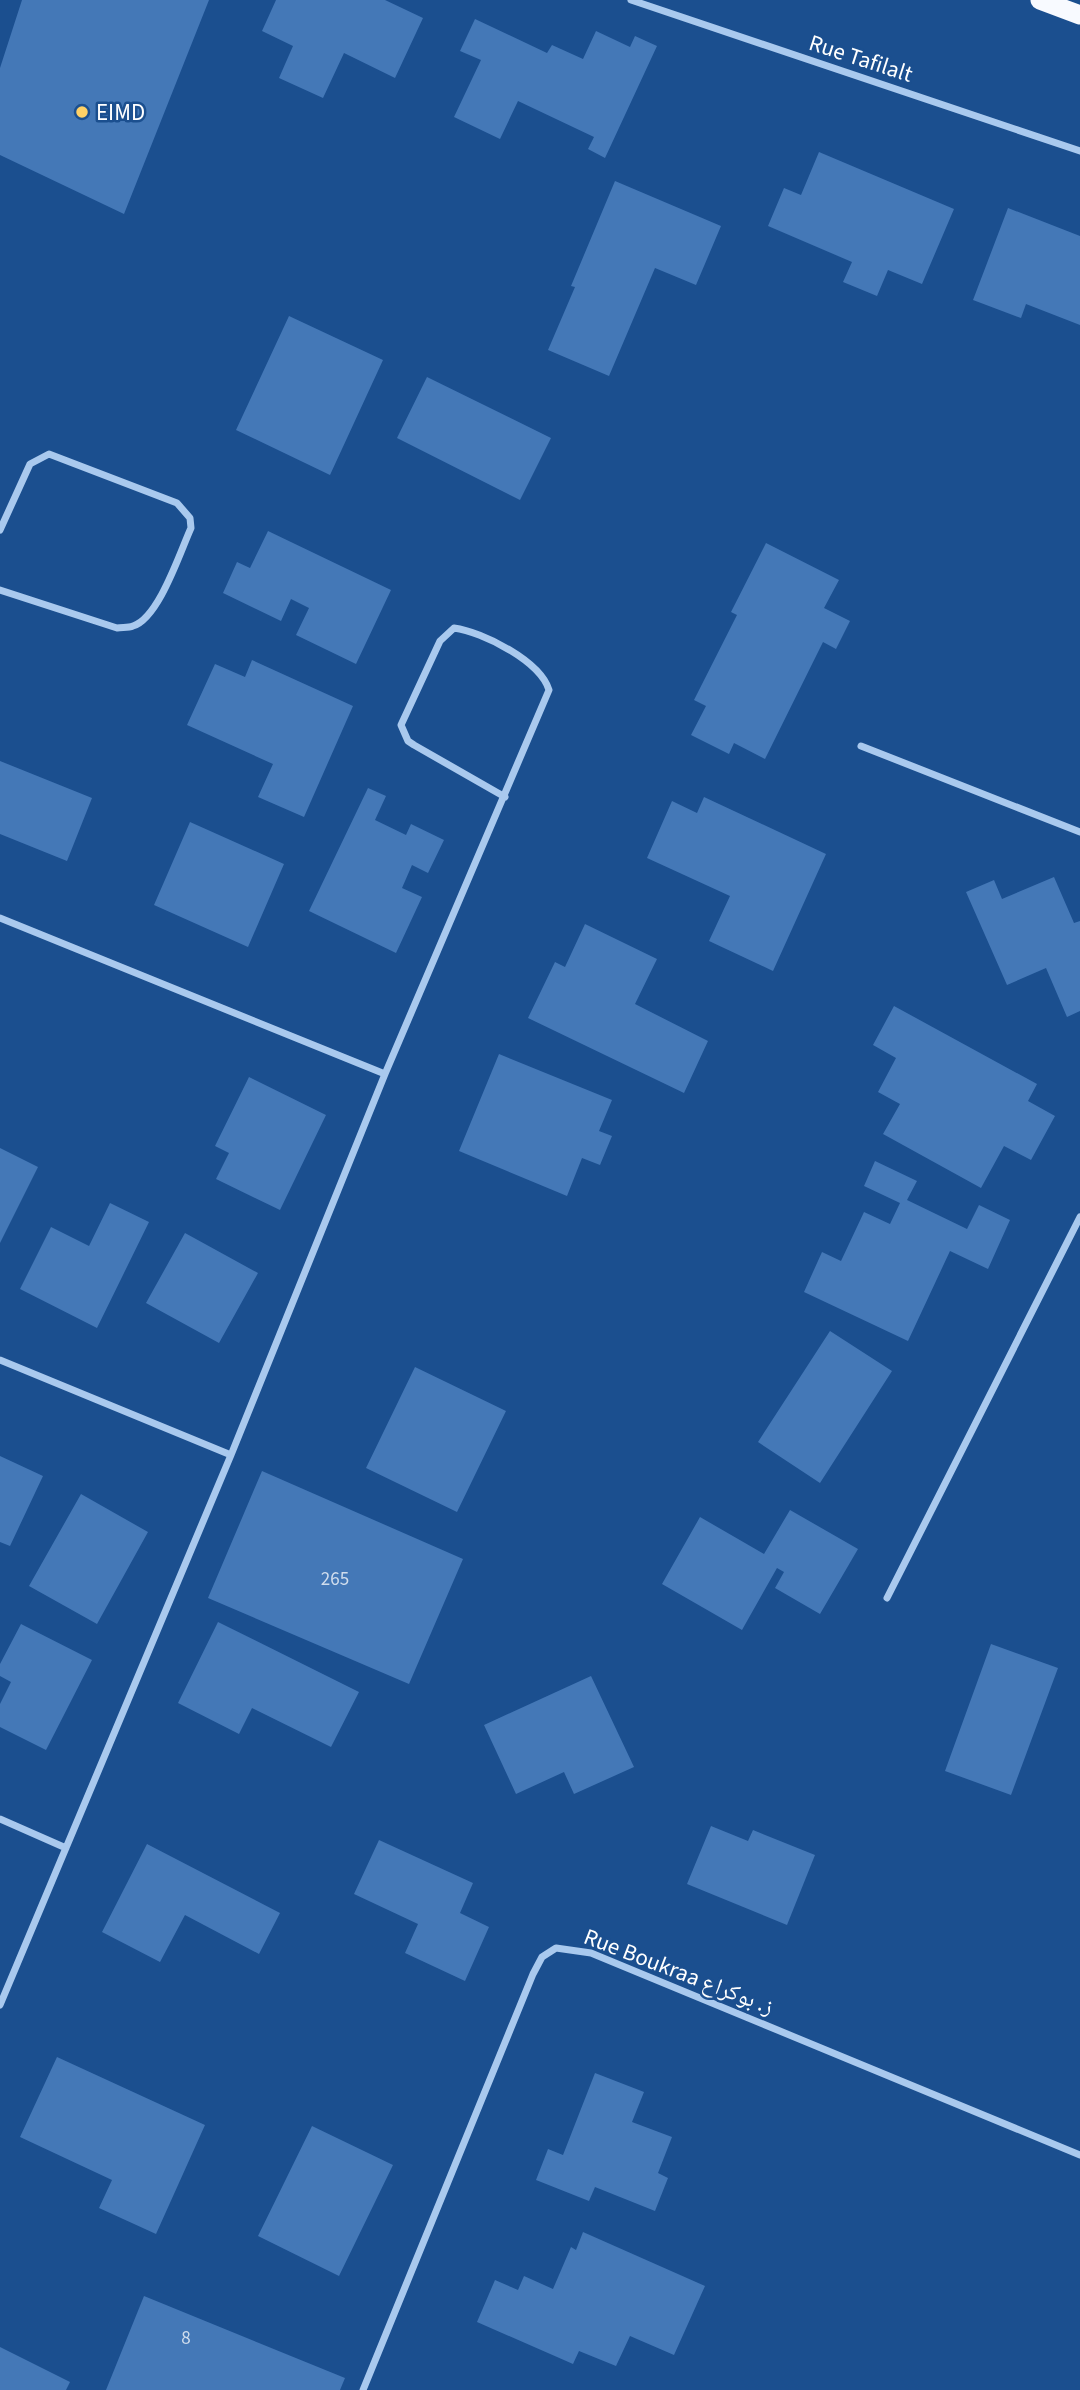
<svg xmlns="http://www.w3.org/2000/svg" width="1080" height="2390" viewBox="0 0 1080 2390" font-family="'Source Sans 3','Noto Naskh Arabic',sans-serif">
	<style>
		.building { fill: #4478b7 }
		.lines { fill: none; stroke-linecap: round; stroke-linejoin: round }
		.minor { stroke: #a9c9ee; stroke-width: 7 }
		.trunk { stroke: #f8faff; stroke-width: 19 }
		.poi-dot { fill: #ffd166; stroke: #1b4f8f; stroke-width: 2.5 }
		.labels { text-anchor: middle; stroke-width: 5; stroke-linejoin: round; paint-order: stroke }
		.number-label { font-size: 19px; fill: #d0dded }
		.street-label { font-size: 23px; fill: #fff; stroke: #1b4f8f }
		.poi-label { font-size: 23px; fill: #fff; stroke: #1b4f8f; text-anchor: start }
	</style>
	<rect width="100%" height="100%" fill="#1b4f8f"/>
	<path class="building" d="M 22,0 L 209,0 L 124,214 L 0,155 L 0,68 Z
		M 276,0 L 385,0 L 423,18 L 395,78 L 344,53 L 323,98 L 279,78 L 293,46 L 262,31 Z
		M 475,19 L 547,53 L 552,45 L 583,59 L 596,31 L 630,47 L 635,36 L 657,46 L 605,158 L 588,149 L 594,137 L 518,101 L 500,139 L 454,117 L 481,60 L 460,51 Z
		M 819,152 L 954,209 L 922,284 L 888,270 L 877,296 L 843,282 L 852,262 L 768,226 L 784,188 L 801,195 Z
		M 615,181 L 721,226 L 696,285 L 655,268 L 609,376 L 548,350 L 575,287 L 571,286 Z
		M 1008,208 L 1080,236 L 1080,325 L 1026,304 L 1021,318 L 973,300 Z
		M 289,316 L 383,360 L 330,475 L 236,430 Z
		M 427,377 L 551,438 L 520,500 L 397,438 Z
		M 268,531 L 391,590 L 356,664 L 296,635 L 309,608 L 291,599 L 281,621 L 223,593 L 237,562 L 250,568 Z
		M 766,543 L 839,580 L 824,608 L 850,621 L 836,649 L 823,642 L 765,759 L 734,743 L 729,754 L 691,735 L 706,706 L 694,700 L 737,615 L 731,612 Z
		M 252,660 L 353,706 L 304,817 L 258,797 L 273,764 L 187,725 L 215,664 L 245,677 Z
		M 0,761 L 92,798 L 67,861 L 0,834 Z
		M 368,788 L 386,796 L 375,820 L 406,835 L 411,824 L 444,840 L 428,873 L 412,865 L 402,888 L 422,897 L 396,953 L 309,911 Z
		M 704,797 L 826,854 L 773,971 L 709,941 L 730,896 L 647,858 L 672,801 L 697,813 Z
		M 190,822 L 284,864 L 248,947 L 154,905 Z
		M 1054,877 L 1074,923 L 1080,921 L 1080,1011 L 1067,1017 L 1046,968 L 1007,985 L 966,892 L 994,880 L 1002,899 Z
		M 585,924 L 657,959 L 635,1004 L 708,1041 L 684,1093 L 528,1018 L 555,962 L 565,967 Z
		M 894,1006 L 1037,1084 L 1028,1101 L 1055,1116 L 1031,1160 L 1004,1146 L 981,1188 L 883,1134 L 900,1104 L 878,1092 L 896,1058 L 873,1045 Z
		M 499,1054 L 612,1100 L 599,1131 L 612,1136 L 600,1165 L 582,1158 L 567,1196 L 459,1151 Z
		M 249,1077 L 326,1115 L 280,1210 L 216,1179 L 229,1153 L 215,1146 Z
		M 0,1148 L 38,1167 L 0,1243 Z
		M 875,1161 L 917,1181 L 907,1200 L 967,1229 L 979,1205 L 1010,1220 L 988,1269 L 950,1251 L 908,1341 L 804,1292 L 822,1252 L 841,1261 L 864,1212 L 890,1224 L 900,1203 L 864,1186 Z
		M 110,1203 L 149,1222 L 97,1328 L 20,1289 L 51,1227 L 89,1246 Z
		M 185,1233 L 258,1273 L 219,1343 L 146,1303 Z
		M 830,1331 L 892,1371 L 820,1483 L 758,1442 Z
		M 415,1367 L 506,1411 L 457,1512 L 366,1468 Z
		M 0,1456 L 43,1476 L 10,1546 L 0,1542 Z
		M 262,1471 L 463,1559 L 409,1684 L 208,1598 Z
		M 81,1494 L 148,1532 L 97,1624 L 29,1586 Z
		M 790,1510 L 858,1549 L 820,1614 L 775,1588 L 784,1572 L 777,1568 L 742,1630 L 662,1584 L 700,1517 L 764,1554 Z
		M 218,1622 L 359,1692 L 331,1747 L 252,1708 L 239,1734 L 178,1703 Z
		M 21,1624 L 92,1660 L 46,1750 L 0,1727 L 0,1704 L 11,1682 L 0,1676 L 0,1664 Z
		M 991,1644 L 1058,1668 L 1011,1795 L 945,1771 Z
		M 591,1676 L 634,1767 L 574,1794 L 564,1772 L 516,1794 L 484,1725 Z
		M 711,1826 L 748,1841 L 753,1830 L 815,1855 L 787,1925 L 687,1884 Z
		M 379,1840 L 473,1883 L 460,1913 L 489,1927 L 465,1981 L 405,1953 L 418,1924 L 354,1894 Z
		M 147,1844 L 280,1913 L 259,1954 L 185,1915 L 160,1962 L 102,1932 Z
		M 57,2057 L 205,2125 L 156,2234 L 99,2208 L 112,2180 L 20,2137 Z
		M 595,2073 L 644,2092 L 632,2122 L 672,2137 L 658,2173 L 668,2178 L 655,2211 L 595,2187 L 589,2201 L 536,2180 L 548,2149 L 563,2155 Z
		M 312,2126 L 393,2165 L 339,2276 L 258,2236 Z
		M 583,2232 L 705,2286 L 674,2355 L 630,2336 L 616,2366 L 579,2351 L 573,2364 L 477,2322 L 495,2280 L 518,2290 L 524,2276 L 553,2289 L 571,2247 L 576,2250 Z
		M 144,2296 L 345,2378 L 340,2390 L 106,2390 Z
		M 0,2347 L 70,2382 L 66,2390 L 0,2390 Z"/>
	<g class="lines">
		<path class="minor" d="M 631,0 L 1080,151
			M 0,530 L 30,464 L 49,454 L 177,503 L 190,518 L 191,528 C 180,552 159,618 133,626 C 128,628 122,627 117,628 L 0,590
			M 861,746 L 1080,832
			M 0,918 L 385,1074
			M 0,1360 L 231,1455
			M 887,1598 L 1080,1217
			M 0,1819 L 66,1848
			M 0,2005 L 231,1455 L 385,1074 L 549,690 C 540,661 483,632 454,628 L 440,641 L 401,725 L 408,741 L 414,745 L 505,797
			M 363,2390 L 533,1974 L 542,1957 L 556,1948 L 591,1953 L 1080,2155"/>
		<path class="trunk" d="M 1040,0 L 1080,15"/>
	</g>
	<circle class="poi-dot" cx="82" cy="112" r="7"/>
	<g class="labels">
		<g class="number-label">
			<text x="335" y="1585">265</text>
			<text x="186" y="2344">8</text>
		</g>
		<g class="street-label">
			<text transform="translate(861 58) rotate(18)" y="8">Rue Tafilalt</text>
			<text transform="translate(679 1971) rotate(21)" y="8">Rue Boukraa ز. بوكراع</text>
		</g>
		<g class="poi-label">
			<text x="96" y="120">EIMD</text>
		</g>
	</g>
</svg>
